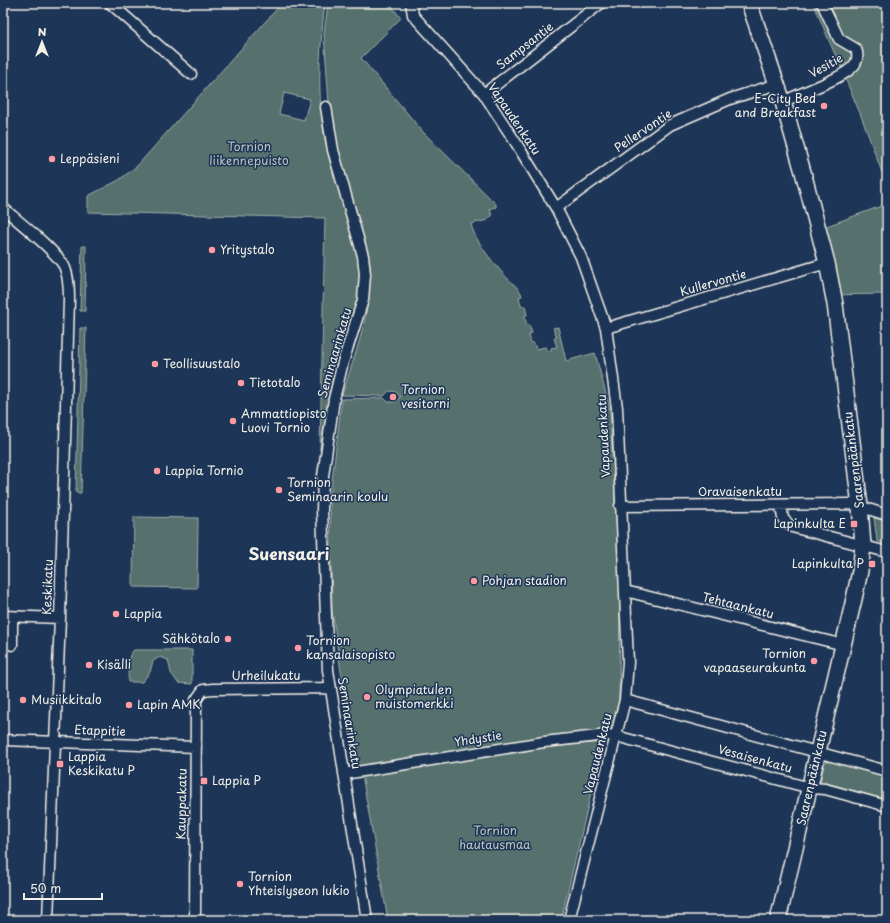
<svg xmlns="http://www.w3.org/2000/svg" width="890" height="923" viewBox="0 0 890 923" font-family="'Playpen Sans',sans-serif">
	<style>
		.green { fill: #54706d; stroke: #a4b0aa; fill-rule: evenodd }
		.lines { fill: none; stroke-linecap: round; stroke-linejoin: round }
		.street-casing { stroke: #f4f1e8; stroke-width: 13 }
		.secondary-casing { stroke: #f4f1e8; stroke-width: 18 }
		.street { stroke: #1d3557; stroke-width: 10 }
		.secondary { stroke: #1d3557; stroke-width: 15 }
		.poi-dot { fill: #ff9aa2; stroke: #1d3557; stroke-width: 1.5 }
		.labels { text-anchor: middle; stroke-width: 3; stroke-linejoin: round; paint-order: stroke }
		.street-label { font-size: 12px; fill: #f4f1e8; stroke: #1d3557 }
		.poi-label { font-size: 12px; fill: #f4f1e8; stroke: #1d3557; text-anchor: start }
		.park-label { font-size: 12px; fill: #bcc4bd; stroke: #1d3557 }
		.district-label { font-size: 16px; font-weight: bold; fill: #f4f1e8; stroke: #1d3557 }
	</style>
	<rect width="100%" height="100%" fill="#1d3557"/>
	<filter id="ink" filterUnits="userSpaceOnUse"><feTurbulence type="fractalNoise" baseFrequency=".025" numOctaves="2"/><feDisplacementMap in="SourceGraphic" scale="8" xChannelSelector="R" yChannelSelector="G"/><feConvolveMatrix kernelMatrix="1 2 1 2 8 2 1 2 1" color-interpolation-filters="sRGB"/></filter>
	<g filter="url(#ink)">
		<path class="green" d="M 282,3 L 325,3 C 319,53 316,104 328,154 C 338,196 358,235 360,279 C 361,302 345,336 338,358 C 330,388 326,420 320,450 L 325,218 L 88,212 L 88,196 L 119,180 L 137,166 ZM 284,93 L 310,99 L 304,120 L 279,114 Z
			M 328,3 L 389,3 L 401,18 L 361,58 L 423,132 L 496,204 L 496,207 L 490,209 L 492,216 L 487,218 L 488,220 L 471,224 C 475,242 495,265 508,279 C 514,285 520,288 522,296 L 519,297 L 521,306 L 525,306 L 527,315 L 524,316 L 527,325 L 529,325 L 532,333 L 529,334 L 531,343 L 534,343 L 536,349 L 546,347 L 547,352 L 551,351 L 551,348 L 557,347 L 554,338 L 557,337 L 553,328 L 558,327 L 566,361 L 595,353 L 610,409 L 620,590 L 619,700 L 613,729 L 355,768 L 332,610 L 330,497 L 342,399 L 384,398 L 388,402 L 395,402 L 400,397 L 396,392 L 389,391 L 384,396 L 342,395 C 356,352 370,316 370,271 L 330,117 L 324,34 Z
			M 813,3 L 887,3 L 887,186 L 860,113 Z
			M 887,204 L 887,302 L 882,294 L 832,295 L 813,231 Z
			M 82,246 L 86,246 L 85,311 L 80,311 Z
			M 80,328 L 86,328 L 81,493 L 76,493 Z
			M 134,517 L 198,518 L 197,588 L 133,587 Z
			M 874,518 L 887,521 L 887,544 L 877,541 Z
			M 134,650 L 192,650 L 192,684 L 178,683 L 171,673 L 168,660 L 160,657 L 153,661 L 150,672 L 142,682 L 128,682 C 129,672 126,655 134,650 Z
			M 603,742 L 561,920 L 388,920 L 362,775 L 542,748 Z
			M 826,758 L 887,776 L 887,800 L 820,781 Z"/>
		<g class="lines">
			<defs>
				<path id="street" d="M 110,3 L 191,74
					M 411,3 L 413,15 L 484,94 L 516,143 L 556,208 L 581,257 L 606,328 L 617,408 L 628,662 L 625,700 L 569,920
					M 484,94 L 601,3
					M 783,102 C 799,93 846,78 855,64 C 858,59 858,54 856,49 L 839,39 L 822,3
					M 326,107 L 333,150 L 363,256 L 365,274 L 363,300 L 343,362 L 334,399 L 323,476 L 322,510 L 328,670 L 367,920
					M 3,208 C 18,221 56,251 64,266 C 69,276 69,290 69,300 L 60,618 L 48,920
					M 556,208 L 670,125 L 730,99 L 777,84
					M 606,328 L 827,263
					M 781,505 L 783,519 L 792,527 L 887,552
					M 620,506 L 852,504 L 887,515
					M 625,591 L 844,645
					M 3,616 L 60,618
					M 12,645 L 12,617
					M 625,700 L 887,771
					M 3,740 L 196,747
					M 344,774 L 544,742 L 607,735 L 616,736 L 810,788 L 825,789 L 887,806
					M 195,920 L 196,700 L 203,690 L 213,689 L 330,688"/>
				<path id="secondary" d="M 749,3 L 783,102 L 803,172 L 827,263 L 835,304 L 860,506 L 863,546 L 860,571 L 854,599 L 778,920"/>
			</defs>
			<use href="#street" class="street-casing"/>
			<use href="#secondary" class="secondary-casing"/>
			<use href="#street" class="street"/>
			<use href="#secondary" class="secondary"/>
		</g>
	</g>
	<g class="poi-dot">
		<circle cx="824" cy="106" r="4"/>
		<circle cx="52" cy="159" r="4"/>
		<circle cx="212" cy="250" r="4"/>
		<circle cx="155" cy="364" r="4"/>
		<circle cx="241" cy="383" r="4"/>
		<circle cx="393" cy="397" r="4"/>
		<circle cx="233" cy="421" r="4"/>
		<circle cx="157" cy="471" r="4"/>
		<circle cx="279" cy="490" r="4"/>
		<rect x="850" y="520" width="8" height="8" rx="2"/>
		<rect x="868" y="560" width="8" height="8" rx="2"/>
		<circle cx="474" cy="581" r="4"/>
		<circle cx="116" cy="614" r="4"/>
		<circle cx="228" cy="639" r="4"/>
		<circle cx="298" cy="648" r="4"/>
		<circle cx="814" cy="661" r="4"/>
		<circle cx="89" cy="665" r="4"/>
		<circle cx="367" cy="697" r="4"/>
		<circle cx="23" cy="700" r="4"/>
		<circle cx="129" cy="705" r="4"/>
		<rect x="56" y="760" width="8" height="8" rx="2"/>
		<rect x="200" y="777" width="8" height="8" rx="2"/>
		<circle cx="240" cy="884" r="4"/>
	</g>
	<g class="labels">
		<g class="street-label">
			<text transform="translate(525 46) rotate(-38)" y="4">Sampsantie</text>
			<text transform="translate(826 66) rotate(-29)" y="4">Vesitie</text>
			<text transform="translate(514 119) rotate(56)" y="4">Vapaudenkatu</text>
			<text transform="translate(643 131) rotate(-34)" y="4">Pellervontie</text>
			<text transform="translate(713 283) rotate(-16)" y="4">Kullervontie</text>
			<text transform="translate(335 353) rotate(-74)" y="4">Seminaarinkatu</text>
			<text transform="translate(604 436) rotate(-93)" y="4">Vapaudenkatu</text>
			<text transform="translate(854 460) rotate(-97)" y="4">Saarenpäänkatu</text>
			<text x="740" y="496">Oravaisenkatu</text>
			<text transform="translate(48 587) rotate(-88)" y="4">Keskikatu</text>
			<text transform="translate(738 606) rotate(14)" y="4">Tehtaankatu</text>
			<text x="266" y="680">Urheilukatu</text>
			<text transform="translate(349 723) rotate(81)" y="4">Seminaarinkatu</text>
			<text transform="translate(100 731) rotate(2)" y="4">Etappitie</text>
			<text transform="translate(478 739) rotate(-9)" y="4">Yhdystie</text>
			<text transform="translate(598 754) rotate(-76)" y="4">Vapaudenkatu</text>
			<text transform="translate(755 759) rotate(15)" y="4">Vesaisenkatu</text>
			<text transform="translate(812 778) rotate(-77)" y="4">Saarenpäänkatu</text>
			<text transform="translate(182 804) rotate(-89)" y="4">Kauppakatu</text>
		</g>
		<g class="poi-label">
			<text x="816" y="103" text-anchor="end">E-City Bed<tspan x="816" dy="14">and Breakfast</tspan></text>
			<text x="60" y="163">Leppäsieni</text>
			<text x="220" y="254">Yritystalo</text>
			<text x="163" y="368">Teollisuustalo</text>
			<text x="249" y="387">Tietotalo</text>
			<text x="401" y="394">Tornion<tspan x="401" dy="14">vesitorni</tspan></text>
			<text x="241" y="418">Ammattiopisto<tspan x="241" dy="14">Luovi Tornio</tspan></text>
			<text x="165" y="475">Lappia Tornio</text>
			<text x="287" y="487">Tornion<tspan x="287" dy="14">Seminaarin koulu</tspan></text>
			<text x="846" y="528" text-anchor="end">Lapinkulta E</text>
			<text x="864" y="568" text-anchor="end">Lapinkulta P</text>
			<text x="482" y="585">Pohjan stadion</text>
			<text x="124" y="618">Lappia</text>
			<text x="220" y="643" text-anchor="end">Sähkötalo</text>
			<text x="306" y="645">Tornion<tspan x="306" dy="14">kansalaisopisto</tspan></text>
			<text x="806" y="658" text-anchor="end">Tornion<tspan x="806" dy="14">vapaaseurakunta</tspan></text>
			<text x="97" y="669">Kisälli</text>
			<text x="375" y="694">Olympiatulen<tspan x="375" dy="14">muistomerkki</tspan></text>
			<text x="31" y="704">Musiikkitalo</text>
			<text x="137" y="709">Lapin AMK</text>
			<text x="68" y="761">Lappia<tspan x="68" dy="14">Keskikatu P</tspan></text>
			<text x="212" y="785">Lappia P</text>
			<text x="248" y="881">Tornion<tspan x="248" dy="14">Yhteislyseon lukio</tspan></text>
		</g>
		<g class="park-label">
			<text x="249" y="151">Tornion<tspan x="249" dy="14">liikennepuisto</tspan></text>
			<text x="495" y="835">Tornion<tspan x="495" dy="14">hautausmaa</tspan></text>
		</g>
		<g class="district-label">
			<text x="289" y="560">Suensaari</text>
		</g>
	</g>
	<rect width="890" height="923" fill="none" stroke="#1d3557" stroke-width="16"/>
	<rect x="8" y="8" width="874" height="907" fill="none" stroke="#f4f1e8" stroke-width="1.5" filter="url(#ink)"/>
	<g transform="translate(42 42)" stroke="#1d3557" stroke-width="3" paint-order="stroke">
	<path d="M0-3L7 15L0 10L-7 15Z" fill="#f4f1e8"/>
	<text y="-6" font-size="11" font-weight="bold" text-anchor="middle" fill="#f4f1e8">N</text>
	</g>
	<path d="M24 893v6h78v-6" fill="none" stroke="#f4f1e8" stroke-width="2"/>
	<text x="30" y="893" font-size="12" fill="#f4f1e8" stroke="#1d3557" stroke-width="3" paint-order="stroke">50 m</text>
</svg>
